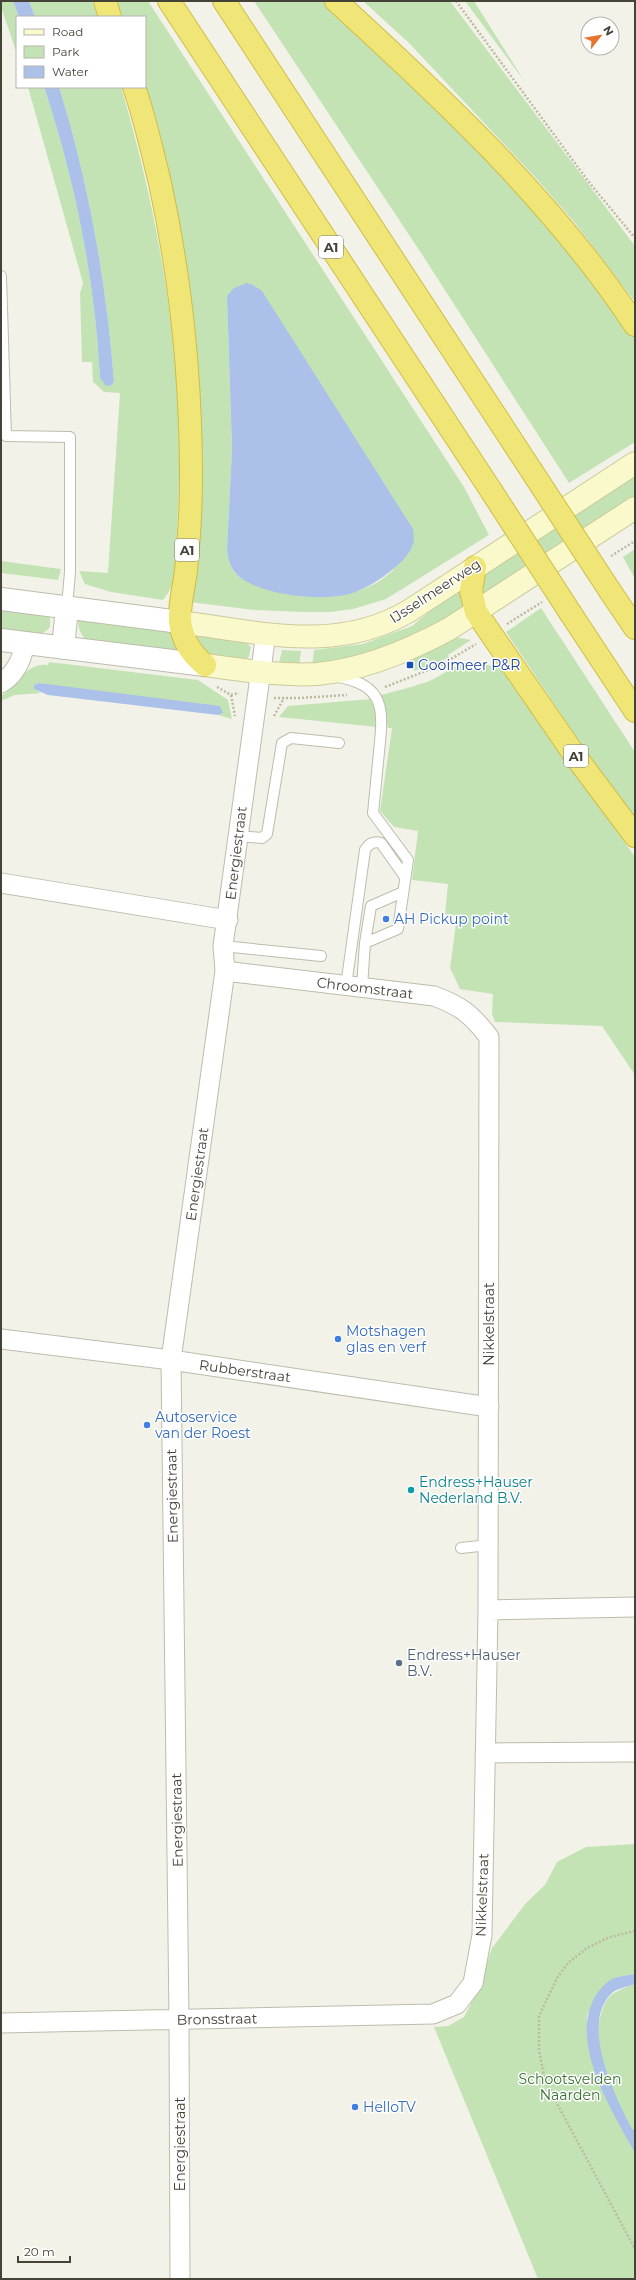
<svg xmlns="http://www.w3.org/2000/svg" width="636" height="2280" viewBox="0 0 636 2280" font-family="Montserrat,sans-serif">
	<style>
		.green { fill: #c3e3b5; fill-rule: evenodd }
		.water { fill: #abc1e9 }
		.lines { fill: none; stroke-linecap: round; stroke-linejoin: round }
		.service-casing { stroke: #bdbcac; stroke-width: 12 }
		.minor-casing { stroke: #bdbcac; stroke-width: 21 }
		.tertiary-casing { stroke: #bdbcac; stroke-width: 24 }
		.secondary-casing { stroke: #cbca9a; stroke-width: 24 }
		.motorway-casing { stroke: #cebd47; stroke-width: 24 }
		.path { stroke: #beba9f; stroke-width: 2.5; stroke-dasharray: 2 2; stroke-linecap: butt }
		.service { stroke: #fff; stroke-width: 10 }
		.minor { stroke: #fff; stroke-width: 19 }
		.tertiary { stroke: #fff; stroke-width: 22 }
		.secondary { stroke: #f9f9cc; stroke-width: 22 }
		.motorway { stroke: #f0e577; stroke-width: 22 }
		.motorway-bridge-casing { stroke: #cebd47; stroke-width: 24; stroke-linecap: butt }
		.motorway-bridge { stroke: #f0e577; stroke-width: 22 }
		.transit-dot { fill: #1a4fb4; stroke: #fff; stroke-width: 1.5 }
		.shop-dot { fill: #3f7fe0; stroke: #fff; stroke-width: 1.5 }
		.culture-dot { fill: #0f9aa8; stroke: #fff; stroke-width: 1.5 }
		.service-dot { fill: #5c6f8a; stroke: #fff; stroke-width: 1.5 }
		.labels { text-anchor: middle; stroke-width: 3; stroke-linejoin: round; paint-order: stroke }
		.shield { fill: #fff; stroke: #7d7b74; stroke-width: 1 }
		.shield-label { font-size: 13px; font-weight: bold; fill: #454338 }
		.street-label { font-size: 14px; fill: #454338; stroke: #fff }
		.transit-label { font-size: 14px; fill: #164399; stroke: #fff; text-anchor: start }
		.shop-label { font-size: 14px; fill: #366cbe; stroke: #fff; text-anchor: start }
		.culture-label { font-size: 14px; fill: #0d838f; stroke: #fff; text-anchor: start }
		.service-label { font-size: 14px; fill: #4e5e75; stroke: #fff; text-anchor: start }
		.park-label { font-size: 14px; fill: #397231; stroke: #fff }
	</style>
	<rect width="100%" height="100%" fill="#f3f2e9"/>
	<path class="green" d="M 1,1 L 13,1 L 19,17 L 17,17 L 17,54 L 1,7 Z
		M 29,1 L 92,1 L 98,17 L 35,17 Z
		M 113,1 L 148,1 L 464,487 L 489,535 L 386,599 L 353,609 L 330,612 L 305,612 L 254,610 L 190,602 L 196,474 L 145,87 L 145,17 L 119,17 ZM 227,296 L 413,544 C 404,559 392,574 376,583 C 361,591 343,596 326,597 C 306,597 257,590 241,578 C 231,571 228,560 227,549 L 232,449 Z
		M 254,1 L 330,1 L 526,195 L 629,327 L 635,336 L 635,442 L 569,483 L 423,256 Z
		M 363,1 L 450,1 L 635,246 L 635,302 L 575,223 L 535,177 L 409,43 Z
		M 465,1 L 474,1 L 525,82 Z
		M 28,87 L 44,87 C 75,180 95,280 100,378 L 112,385 L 114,381 C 106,281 89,183 59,87 L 121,87 C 163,230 187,378 177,528 C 176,551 180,581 163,600 L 111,592 L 85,584 L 79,571 L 108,573 L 120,393 L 104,392 L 93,382 L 92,362 L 82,362 L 80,293 L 83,283 Z
		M 635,470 L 635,498 L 481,597 L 483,576 L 492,564 Z
		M 635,549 L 635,579 L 623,557 Z
		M 1,561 L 61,569 L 58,580 L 1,573 Z
		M 466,581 L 466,612 L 394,648 L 312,667 L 314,650 L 363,644 L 412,626 Z
		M 1,605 L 37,609 L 50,618 L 50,627 C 38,641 18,635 1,633 Z
		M 541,608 L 635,752 L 635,820 L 600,772 L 506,632 Z
		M 79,615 L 176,627 L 188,656 C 174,655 99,649 92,644 C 81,638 76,627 79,615 Z
		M 189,628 L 238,635 L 251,647 L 249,656 L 244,663 L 208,658 Z
		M 455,637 L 471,640 L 448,655 L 449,658 L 414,671 L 411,660 L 440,642 Z
		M 282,650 L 301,651 L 299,668 L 279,663 Z
		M 49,662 L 198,680 L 228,700 L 232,719 L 218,715 L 223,713 L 39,683 L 34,685 L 34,689 L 41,693 L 15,695 L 1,701 L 1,696 C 17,686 26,662 48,665 Z
		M 472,662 L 499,667 L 635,857 L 635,1075 L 602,1026 L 495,1022 L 492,1014 L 493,994 L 460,989 L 450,968 L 457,916 L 445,914 L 448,884 L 412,880 L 418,831 L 394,827 L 380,811 L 392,728 L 388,728 L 381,695 C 396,691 412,687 427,682 C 444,675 454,664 472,662 Z
		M 371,699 L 376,708 L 377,727 L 279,717 L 288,706 Z
		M 635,1844 L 635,1974 L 614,1978 L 587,2015 L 587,2024 L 598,2026 C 605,1997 607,1994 635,1984 L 635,2279 L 538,2279 L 434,2027 L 448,2026 L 464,2017 L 478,1990 L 492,1948 L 526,1903 L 545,1885 L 557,1862 L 586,1847 Z"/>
	<path class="water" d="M 13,1 L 29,1 L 35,17 L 19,17 Z
		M 44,87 L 59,87 C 89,183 106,281 114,381 L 112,385 L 106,386 L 100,378 C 95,280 75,180 44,87 Z
		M 247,283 L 253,285 L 262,291 L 413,529 C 413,533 415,540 413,544 C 410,554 400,564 392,570 C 380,580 368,587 353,593 C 325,602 265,596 241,578 C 231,571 228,560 227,549 L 232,449 L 227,296 L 234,288 Z
		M 39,683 L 220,706 L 223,713 L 218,715 L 48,695 L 34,689 L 34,685 Z
		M 635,1974 L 635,1984 C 628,1987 617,1988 612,1993 C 579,2024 615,2096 632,2129 L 635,2130 L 635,2153 C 613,2113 572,2049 592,2003 C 596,1993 604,1983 614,1978 C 620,1976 629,1975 635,1974 Z"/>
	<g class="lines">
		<defs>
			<path id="service" d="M 1,276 L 6,436 L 70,437 L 70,572 L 67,607
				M 338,677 C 387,685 383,712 379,752 C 377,773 375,793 373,813 L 408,860 L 398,929 L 365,943 L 362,987
				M 238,836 L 262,838 L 267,834 L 282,743 L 291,738 L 339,743
				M 365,943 L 371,906 L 403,892
				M 223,946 L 321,956
				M 346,986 L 365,850 C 369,843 374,841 381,843 L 405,877
				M 461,1548 L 489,1545"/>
			<path id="minor" d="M 1,683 C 15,675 24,657 24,642
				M 1,883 L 228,920
				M 1,1339 L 171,1360 L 489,1407
				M 488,1610 L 635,1607
				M 485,1753 L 635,1752
				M 1,2023 L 433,2014 L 457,2004 L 473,1983 L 482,1935 L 488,1610 L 489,1037 C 471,1014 461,1006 434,996 L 225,971
				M 180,2279 L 179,2020 L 171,1360 L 225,971 L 223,946 L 266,633"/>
			<path id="tertiary" d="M 1,599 L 180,622
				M 1,640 L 205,665
				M 63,648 L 67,607"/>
			<path id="secondary" d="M 180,622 C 259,632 336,654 409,611 L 635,463
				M 205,665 C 242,670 280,676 317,674 C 363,670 410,650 449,629 L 635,508"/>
			<path id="motorway" d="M 105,1 L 110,17
				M 169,1 L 492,492
				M 224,1 L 531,470
				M 336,1 C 445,101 553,201 635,325
				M 134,87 C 145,118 152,151 160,183 C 181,280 191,378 191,477 C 191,508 189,540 186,570 C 184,588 179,604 180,621 C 182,639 191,654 205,665
				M 475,567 L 471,591 L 476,612 L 576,757 L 635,836
				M 610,591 L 635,628
				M 571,614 L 635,711"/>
		</defs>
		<use href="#service" class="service-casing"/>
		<use href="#minor" class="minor-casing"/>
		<use href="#tertiary" class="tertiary-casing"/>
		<use href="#secondary" class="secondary-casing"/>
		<use href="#motorway" class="motorway-casing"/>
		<path class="path" d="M 456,1 L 588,181 L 635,238
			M 611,556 L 635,541
			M 507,624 L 542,602
			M 217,687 L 231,695 L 239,693
			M 385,687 L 441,665 L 476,644
			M 231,695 L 235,716
			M 274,698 L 300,698 L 347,695
			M 274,716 L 284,698
			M 635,1931 L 610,1937 L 587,1948 L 568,1963 L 557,1978 L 539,2016 L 539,2050 L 545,2081 L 635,2249"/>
		<use href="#service" class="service"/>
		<use href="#minor" class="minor"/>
		<use href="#tertiary" class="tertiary"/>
		<use href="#secondary" class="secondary"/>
		<use href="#motorway" class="motorway"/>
		<defs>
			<path id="motorway-bridge" d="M 531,470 L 610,591
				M 492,492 L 571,614"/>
		</defs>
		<use href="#motorway-bridge" class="motorway-bridge-casing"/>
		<use href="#motorway-bridge" class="motorway-bridge"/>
	</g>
	<rect class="transit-dot" x="406" y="661" width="8" height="8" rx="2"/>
	<g class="shop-dot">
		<circle cx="386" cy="919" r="4"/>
		<circle cx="338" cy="1339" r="4"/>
		<circle cx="147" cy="1425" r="4"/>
		<circle cx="355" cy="2107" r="4"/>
	</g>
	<circle class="culture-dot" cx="411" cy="1490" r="4"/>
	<circle class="service-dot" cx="399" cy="1663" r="4"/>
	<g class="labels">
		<g class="shield">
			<rect x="319" y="236" width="24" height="22" rx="3"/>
			<rect x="175" y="539" width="24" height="22" rx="3"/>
			<rect x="564" y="745" width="24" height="22" rx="3"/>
		</g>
		<g class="shield-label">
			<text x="331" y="252">A1</text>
			<text x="187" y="555">A1</text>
			<text x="576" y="761">A1</text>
		</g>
		<g class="street-label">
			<text transform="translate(435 591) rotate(-33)" y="5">IJsselmeerweg</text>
			<text transform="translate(236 853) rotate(-83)" y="5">Energiestraat</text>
			<text transform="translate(365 988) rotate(7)" y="5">Chroomstraat</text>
			<text transform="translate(197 1174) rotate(-82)" y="5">Energiestraat</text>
			<text transform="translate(489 1324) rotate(-90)" y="5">Nikkelstraat</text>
			<text transform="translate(245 1371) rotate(8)" y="5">Rubberstraat</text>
			<text transform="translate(172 1496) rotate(-91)" y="5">Energiestraat</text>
			<text transform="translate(177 1820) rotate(-91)" y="5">Energiestraat</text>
			<text transform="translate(482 1895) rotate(-88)" y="5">Nikkelstraat</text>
			<text transform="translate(217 2019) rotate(-1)" y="5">Bronsstraat</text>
			<text transform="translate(180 2144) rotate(-90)" y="5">Energiestraat</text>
		</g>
		<g class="transit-label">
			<text x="418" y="670">Gooimeer P&amp;R</text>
		</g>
		<g class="shop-label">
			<text x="394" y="924">AH Pickup point</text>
			<text x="346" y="1336">Motshagen<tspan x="346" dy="16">glas en verf</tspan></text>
			<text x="155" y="1422">Autoservice<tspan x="155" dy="16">van der Roest</tspan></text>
			<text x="363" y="2112">HelloTV</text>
		</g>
		<g class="culture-label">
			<text x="419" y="1487">Endress+Hauser<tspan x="419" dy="16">Nederland B.V.</tspan></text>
		</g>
		<g class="service-label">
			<text x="407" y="1660">Endress+Hauser<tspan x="407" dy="16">B.V.</tspan></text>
		</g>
		<g class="park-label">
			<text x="570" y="2084">Schootsvelden<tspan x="570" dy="16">Naarden</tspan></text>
		</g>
	</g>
	<rect width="636" height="2280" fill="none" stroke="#454338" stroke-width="4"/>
	<rect x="16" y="16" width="130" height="72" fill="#ffffff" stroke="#b5b4af"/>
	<rect x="24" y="29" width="20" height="6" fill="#f9f9cc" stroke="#b5b4af"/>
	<text x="52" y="36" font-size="12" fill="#454338">Road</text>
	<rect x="24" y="46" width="20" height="12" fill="#c3e3b5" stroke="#b5b4af"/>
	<text x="52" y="56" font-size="12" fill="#454338">Park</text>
	<rect x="24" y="66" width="20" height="12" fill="#abc1e9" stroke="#b5b4af"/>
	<text x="52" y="76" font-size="12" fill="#454338">Water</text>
	<g transform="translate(600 36) rotate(59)"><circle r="19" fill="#ffffff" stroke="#b5b4af"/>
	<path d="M0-3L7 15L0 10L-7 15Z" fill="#e5762e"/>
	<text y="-6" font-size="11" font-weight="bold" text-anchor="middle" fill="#454338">N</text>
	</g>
	<path d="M18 2256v6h52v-6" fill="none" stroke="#454338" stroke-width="2"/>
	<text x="24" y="2256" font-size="12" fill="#454338" stroke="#ffffff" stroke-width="3" paint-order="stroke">20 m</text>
</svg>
